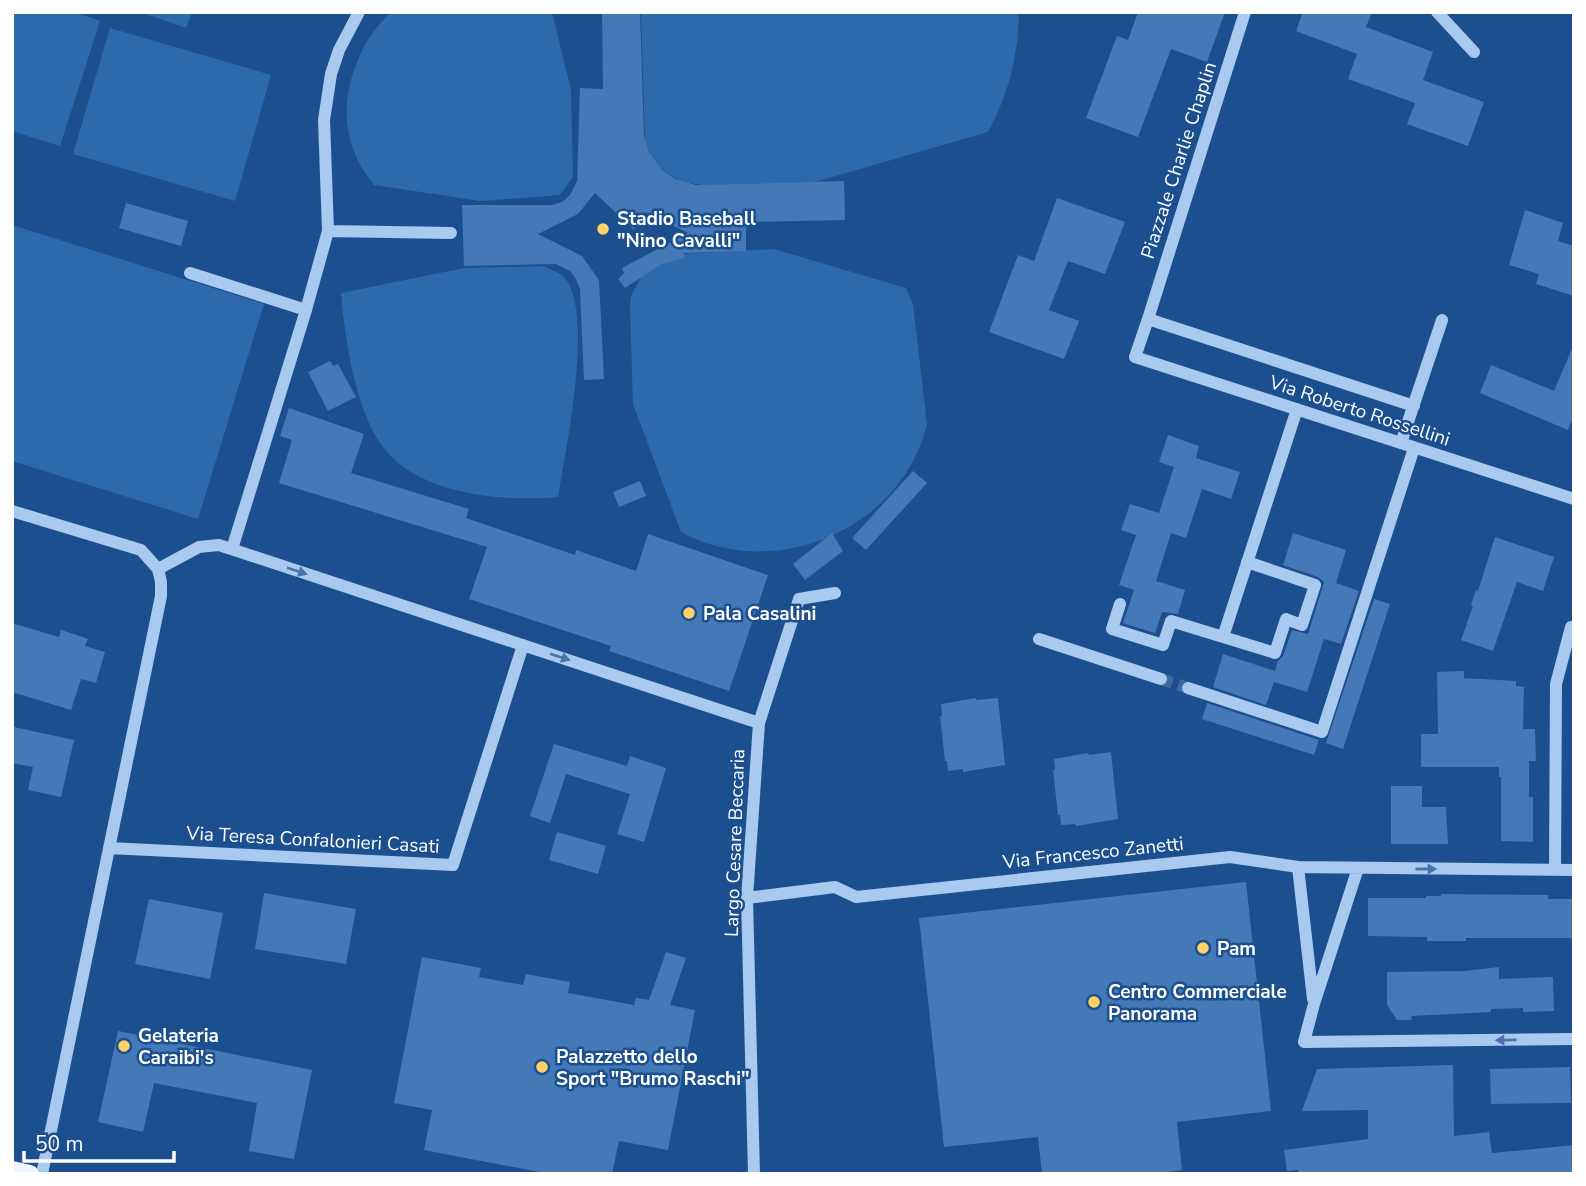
<svg xmlns="http://www.w3.org/2000/svg" width="1586" height="1186" viewBox="0 0 1586 1186" font-family="'Nunito Sans',sans-serif">
	<style>
		.park { fill: #2e69ad }
		.building { fill: #4478b7 }
		.lines { fill: none; stroke-linecap: round; stroke-linejoin: round }
		.minor-tunnel { stroke: #3d69a0; stroke-width: 12; stroke-dasharray: 12 6; stroke-linecap: butt }
		.minor { stroke: #a9c9ee; stroke-width: 12 }
		.major { stroke: #f0f6ff; stroke-width: 18 }
		.oneway { fill: #4674ac }
		.poi-dot { fill: #ffd166; stroke: #1b4f8f; stroke-width: 2.5 }
		.labels { text-anchor: middle; stroke-width: 5; stroke-linejoin: round; paint-order: stroke }
		.street-label { font-size: 19px; fill: #fff; stroke: #1b4f8f }
		.poi-label { font-size: 19px; font-weight: bold; fill: #fff; stroke: #1b4f8f; text-anchor: start }
	</style>
	<rect width="100%" height="100%" fill="#1b4f8f"/>
	<path class="park" d="M 12,12 L 74,12 L 100,21 L 60,146 L 12,131 Z
		M 140,12 L 192,12 L 186,28 Z
		M 390,12 L 552,12 L 571,90 L 573,177 L 560,195 L 480,201 L 374,185 C 338,142 340,91 366,43 C 372,32 382,22 390,12 Z
		M 641,12 L 1019,12 C 1018,56 1009,94 988,132 L 815,182 L 701,185 L 680,181 L 662,170 L 649,152 L 645,141 Z
		M 110,28 L 271,75 L 235,201 L 73,154 Z
		M 12,225 L 264,304 L 198,519 L 12,461 Z
		M 774,249 L 906,288 L 913,304 L 927,424 C 902,529 775,583 681,532 L 633,404 L 630,306 L 631,296 L 645,270 L 683,254 Z
		M 544,266 C 549,269 559,272 563,276 C 596,308 565,453 558,497 C 504,502 418,495 383,447 C 355,410 345,339 341,293 L 464,268 Z"/>
	<path class="building" d="M 602,12 L 640,12 L 644,136 L 649,152 L 662,170 L 675,179 L 696,185 L 844,181 L 845,220 L 746,222 L 746,251 L 684,253 L 684,258 L 660,265 L 625,288 L 618,279 L 624,273 L 622,268 L 688,233 L 645,212 L 634,230 L 595,193 L 578,214 L 538,234 L 582,256 L 599,280 L 604,379 L 584,380 L 580,289 L 576,279 L 570,271 L 556,264 L 464,266 L 462,205 L 552,205 L 562,202 L 570,195 L 577,181 L 580,88 L 603,89 Z
		M 1138,12 L 1225,12 L 1207,62 L 1171,49 L 1138,137 L 1086,118 L 1117,36 L 1128,40 Z
		M 1303,12 L 1372,12 L 1366,27 L 1433,52 L 1423,80 L 1484,102 L 1468,146 L 1407,124 L 1415,103 L 1348,79 L 1357,54 L 1296,31 Z
		M 1057,198 L 1125,222 L 1105,274 L 1068,261 L 1049,310 L 1079,321 L 1064,359 L 989,332 L 1018,255 L 1034,261 Z
		M 126,203 L 188,221 L 181,246 L 119,228 Z
		M 1525,210 L 1563,223 L 1558,241 L 1574,246 L 1574,296 L 1536,284 L 1539,274 L 1509,265 Z
		M 1574,344 L 1574,415 L 1568,430 L 1480,393 L 1491,365 L 1554,391 Z
		M 330,361 L 333,366 L 338,364 L 356,397 L 328,411 L 308,372 Z
		M 289,408 L 364,434 L 351,473 L 469,509 L 466,518 L 575,555 L 576,550 L 636,571 L 648,534 L 768,575 L 729,691 L 609,651 L 611,646 L 469,599 L 487,547 L 279,483 L 292,440 L 280,436 Z
		M 1168,435 L 1199,446 L 1196,458 L 1240,472 L 1231,499 L 1202,489 L 1186,538 L 1171,533 L 1156,581 L 1185,590 L 1178,614 L 1162,612 L 1155,633 L 1123,623 L 1134,590 L 1119,585 L 1136,535 L 1121,530 L 1130,504 L 1159,513 L 1174,467 L 1159,462 Z
		M 913,471 L 927,483 L 866,550 L 852,538 Z
		M 640,481 L 646,496 L 619,507 L 613,492 Z
		M 832,533 L 843,551 L 805,580 L 793,564 Z
		M 1293,533 L 1346,550 L 1336,583 L 1359,591 L 1341,644 L 1324,639 L 1307,692 L 1274,682 L 1266,705 L 1213,687 L 1223,654 L 1275,671 L 1278,661 L 1283,656 L 1292,630 L 1308,634 L 1324,582 L 1318,577 L 1283,565 Z
		M 1495,537 L 1554,557 L 1543,591 L 1517,582 L 1493,651 L 1461,640 L 1473,606 L 1471,605 L 1476,590 L 1478,591 Z
		M 1374,599 L 1390,604 L 1343,749 L 1326,743 Z
		M 12,623 L 59,637 L 61,630 L 77,635 L 88,639 L 85,646 L 105,652 L 96,683 L 81,679 L 71,710 L 12,692 Z
		M 1464,671 L 1464,678 L 1516,681 L 1516,686 L 1524,687 L 1523,729 L 1535,729 L 1536,761 L 1529,761 L 1529,797 L 1533,797 L 1533,842 L 1501,841 L 1501,777 L 1499,777 L 1499,767 L 1421,767 L 1421,734 L 1438,734 L 1437,672 Z
		M 976,698 L 976,700 L 998,698 L 1005,765 L 963,772 L 963,769 L 948,771 L 947,761 L 945,761 L 940,716 L 942,716 L 941,704 Z
		M 1207,703 L 1319,740 L 1314,755 L 1202,719 Z
		M 14,727 L 74,740 L 61,797 L 28,790 L 33,767 L 12,763 Z
		M 554,744 L 627,766 L 630,756 L 666,768 L 644,842 L 617,834 L 630,794 L 566,774 L 550,823 L 530,816 Z
		M 1111,752 L 1118,819 L 1076,826 L 1075,824 L 1061,825 L 1060,815 L 1058,815 L 1053,770 L 1055,770 L 1054,759 L 1088,753 L 1089,755 Z
		M 1391,786 L 1422,786 L 1422,807 L 1446,807 L 1448,844 L 1391,844 Z
		M 557,832 L 606,846 L 598,874 L 549,860 Z
		M 1246,882 L 1271,1111 L 1177,1122 L 1182,1170 L 1153,1174 L 1042,1174 L 1038,1137 L 944,1147 L 919,918 Z
		M 264,893 L 356,909 L 346,964 L 255,949 Z
		M 1441,894 L 1548,895 L 1548,899 L 1574,899 L 1574,938 L 1466,938 L 1466,941 L 1427,941 L 1427,937 L 1368,936 L 1368,898 L 1426,898 L 1426,896 L 1441,896 Z
		M 149,899 L 223,913 L 210,979 L 135,964 Z
		M 666,952 L 686,958 L 670,1005 L 695,1010 L 668,1150 L 619,1141 L 612,1174 L 550,1174 L 424,1150 L 432,1110 L 394,1103 L 422,957 L 481,968 L 479,977 L 523,985 L 526,974 L 570,982 L 568,993 L 634,1005 L 636,998 L 649,1000 Z
		M 1499,967 L 1499,979 L 1553,977 L 1554,1011 L 1523,1012 L 1523,1008 L 1491,1009 L 1491,1012 L 1412,1016 L 1411,1020 L 1397,1020 L 1387,1005 L 1387,972 L 1465,971 Z
		M 118,1031 L 312,1070 L 294,1159 L 249,1151 L 257,1103 L 154,1083 L 143,1132 L 98,1122 Z
		M 1453,1065 L 1454,1136 L 1489,1132 L 1492,1153 L 1574,1145 L 1574,1174 L 1299,1174 L 1298,1170 L 1287,1171 L 1284,1150 L 1368,1139 L 1368,1110 L 1302,1111 L 1317,1069 Z
		M 1570,1067 L 1571,1103 L 1491,1104 L 1490,1069 Z"/>
	<g class="lines">
		<path class="minor-tunnel" d="M 1161,679 L 1188,688"/>
		<path class="minor" d="M 1245,12 L 1148,319 L 1414,406
			M 1437,12 L 1474,52
			M 328,231 L 451,233
			M 190,273 L 306,310
			M 1148,319 L 1135,357 L 1574,499
			M 1401,443 L 1442,320
			M 12,511 L 141,550 L 158,569
			M 232,549 L 306,310 L 328,231 L 324,120 L 331,74 L 339,50 L 359,12
			M 1120,604 L 1112,629 L 1163,645 L 1171,621 L 1275,653 L 1286,619 L 1302,625 L 1315,585 L 1247,562
			M 1223,637 L 1297,409
			M 1039,639 L 1161,679
			M 1188,688 L 1322,732 L 1414,448
			M 109,848 L 453,865 L 523,645
			M 1298,867 L 1313,999
			M 1358,868 L 1314,1004 L 1304,1042 L 1574,1039
			M 1555,870 L 1556,684 L 1571,627
			M 747,898 L 835,887 L 856,897 L 1230,857 L 1298,867 L 1574,870
			M 42,1174 L 161,596 L 161,582 L 158,569 L 199,547 L 219,545 L 759,723
			M 754,1174 L 747,898 L 759,723 L 799,599 L 835,593"/>
		<path class="major" d="M 12,1170 L 30,1174"/>
	</g>
	<defs><path id="oneway-solid" d="M-6-.8H1V-3.2L6.5 0L1 3.2V.8H-6Z" transform="scale(1.75)"/></defs>
	<g class="oneway">
		<use href="#oneway-solid" transform="translate(297 571) rotate(18)"/>
		<use href="#oneway-solid" transform="translate(560 657) rotate(18)"/>
		<use href="#oneway-solid" transform="translate(1426 869)"/>
		<use href="#oneway-solid" transform="translate(1506 1040) rotate(179)"/>
	</g>
	<g class="poi-dot">
		<circle cx="603" cy="229" r="7"/>
		<circle cx="689" cy="613" r="7"/>
		<circle cx="1203" cy="948" r="7"/>
		<circle cx="1094" cy="1002" r="7"/>
		<circle cx="124" cy="1046" r="7"/>
		<circle cx="542" cy="1067" r="7"/>
	</g>
	<g class="labels">
		<g class="street-label">
			<text transform="translate(1178 160) rotate(-72)" y="7">Piazzale Charlie Chaplin</text>
			<text transform="translate(1360 410) rotate(18)" y="7">Via Roberto Rossellini</text>
			<text transform="translate(313 839) rotate(3)" y="7">Via Teresa Confalonieri Casati</text>
			<text transform="translate(734 843) rotate(-88)" y="7">Largo Cesare Beccaria</text>
			<text transform="translate(1093 852) rotate(-6)" y="7">Via Francesco Zanetti</text>
		</g>
		<g class="poi-label">
			<text x="617" y="225">Stadio Baseball<tspan x="617" dy="22">"Nino Cavalli"</tspan></text>
			<text x="703" y="620">Pala Casalini</text>
			<text x="1217" y="955">Pam</text>
			<text x="1108" y="998">Centro Commerciale<tspan x="1108" dy="22">Panorama</tspan></text>
			<text x="138" y="1042">Gelateria<tspan x="138" dy="22">Caraibi's</tspan></text>
			<text x="556" y="1063">Palazzetto dello<tspan x="556" dy="22">Sport "Brumo Raschi"</tspan></text>
		</g>
	</g>
	<rect width="1586" height="1186" fill="none" stroke="#ffffff" stroke-width="28"/>
	<path d="M24 1151v10h150v-10" fill="none" stroke="#ffffff" stroke-width="3.5"/>
	<text x="35" y="1151" font-size="21" fill="#ffffff" stroke="#1b4f8f" stroke-width="5" paint-order="stroke">50 m</text>
</svg>
